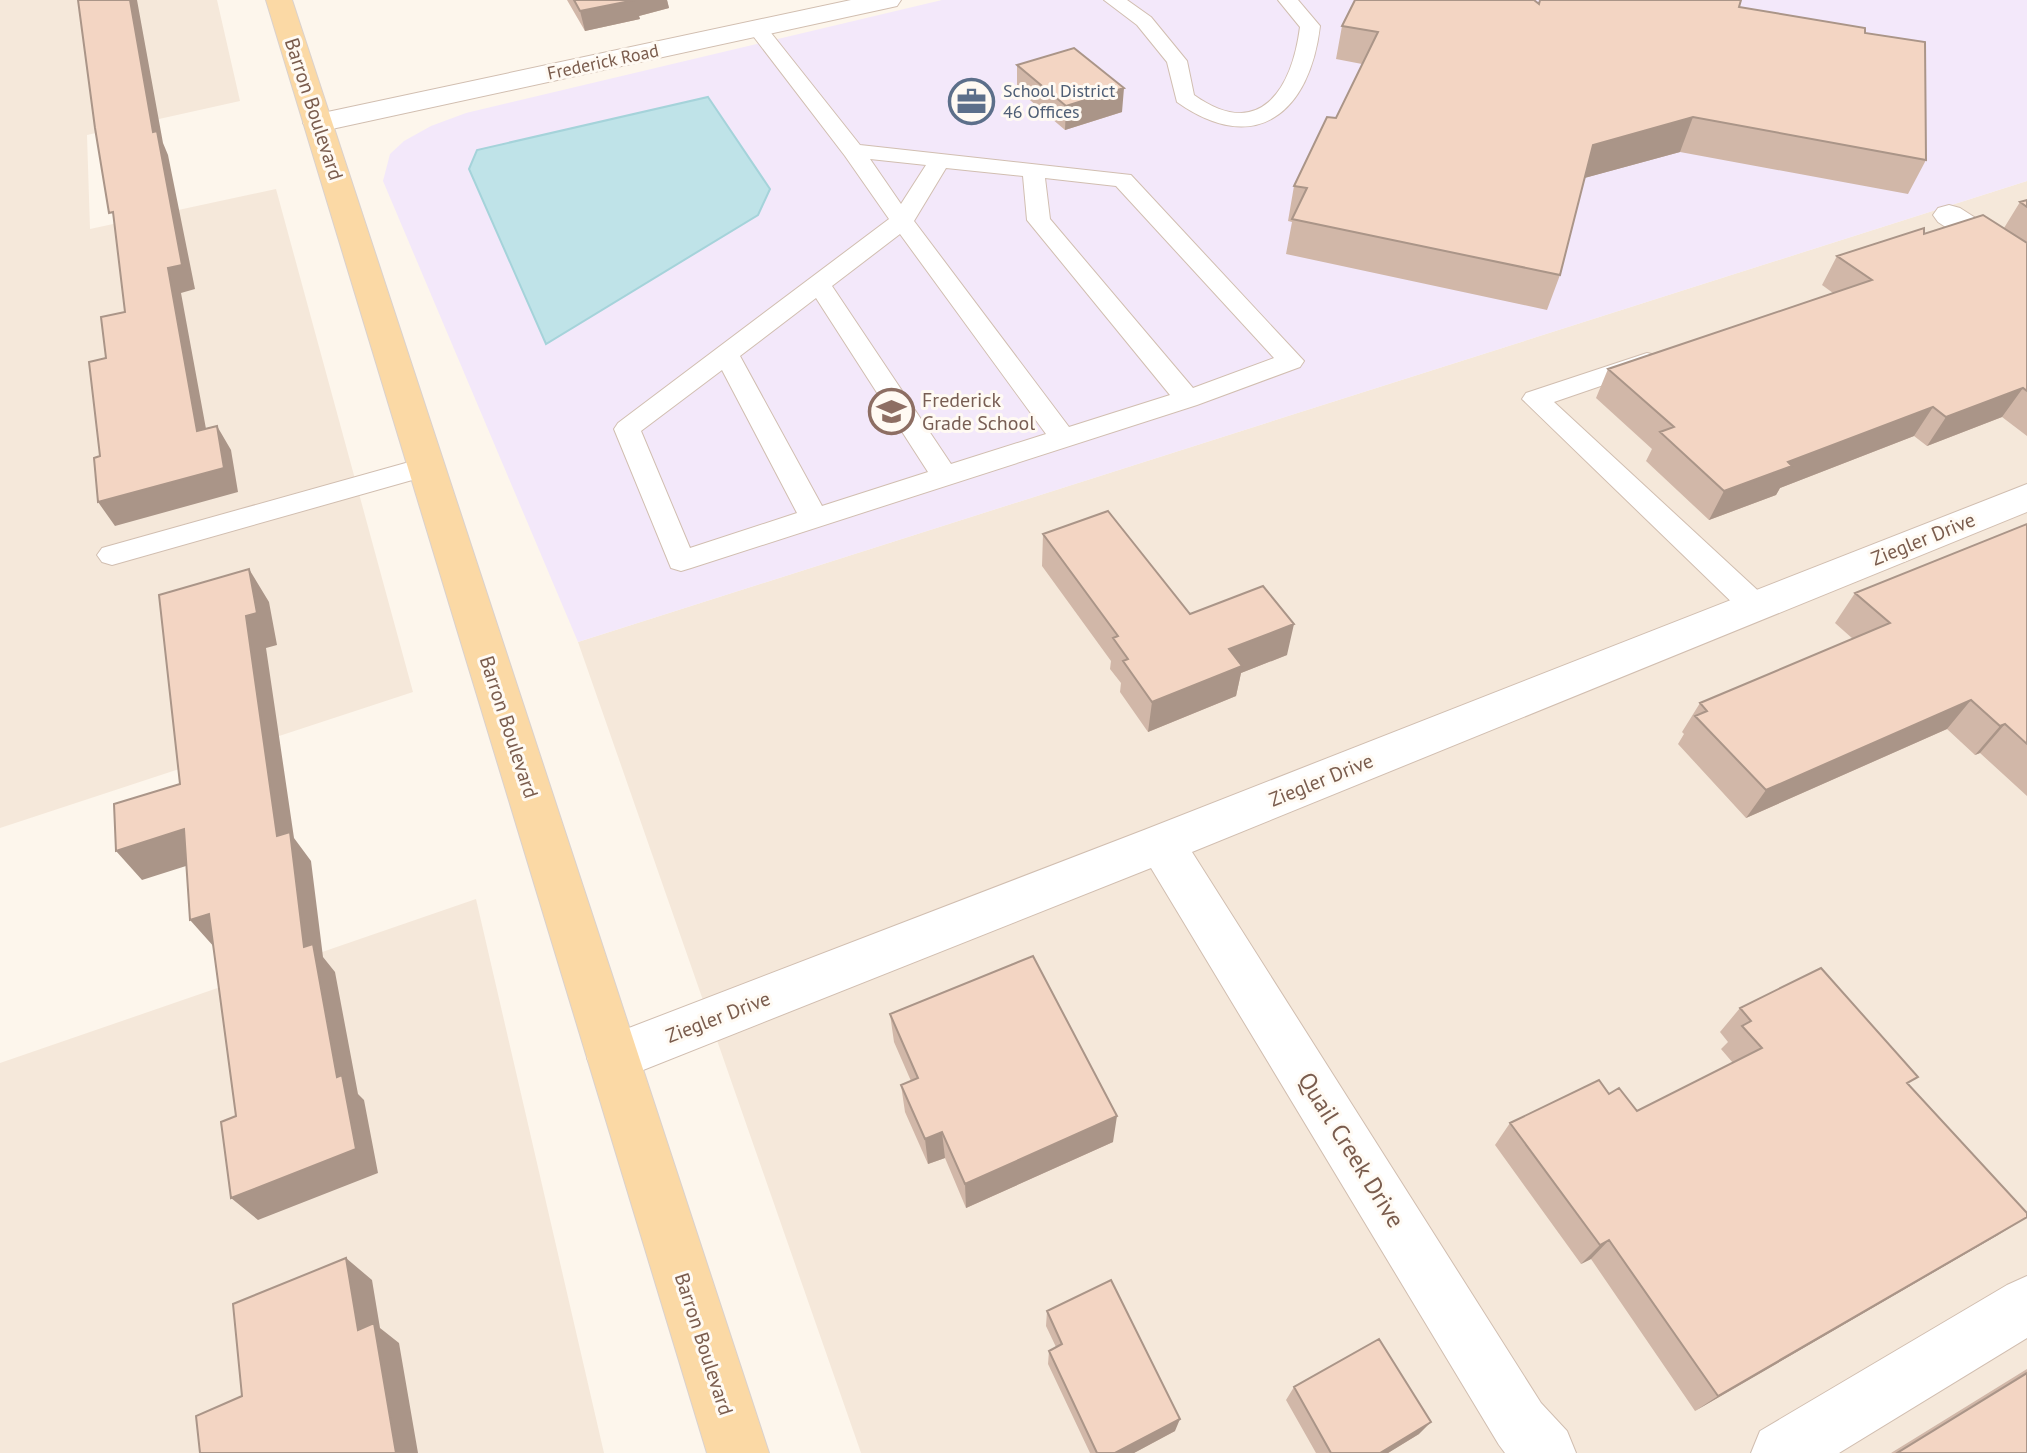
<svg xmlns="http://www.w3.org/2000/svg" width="2027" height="1453" viewBox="0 0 2027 1453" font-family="'PT Sans',sans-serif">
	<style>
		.residential { fill: #f5e8da }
		.education { fill: #f3e8fa }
		.water { fill: #bfe3e8; stroke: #a5d3da; stroke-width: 2 }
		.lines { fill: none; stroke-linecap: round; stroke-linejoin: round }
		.service-casing { stroke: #d1beb0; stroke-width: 2 }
		.minor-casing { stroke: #d1beb0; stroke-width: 2 }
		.tertiary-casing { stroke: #d1beb0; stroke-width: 2 }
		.primary-casing { stroke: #dad1cd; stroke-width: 2 }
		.service { fill: #fff; fill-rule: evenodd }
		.minor { fill: #fff; fill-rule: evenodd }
		.tertiary { fill: #fff; fill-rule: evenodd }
		.primary { fill: #fbd9a5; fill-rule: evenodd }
		.wall { fill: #d1b7a8 }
		.shaded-wall { fill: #aa9588 }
		.building { fill: #f3d5c3; stroke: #aa9588; stroke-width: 2 }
		.labels { text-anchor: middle; stroke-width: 6; stroke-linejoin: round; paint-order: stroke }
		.far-street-label { font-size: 18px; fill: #7a5c4d; stroke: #fffaf3 }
		.far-service-label { font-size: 18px; fill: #4e5e75; stroke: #fffaf3; text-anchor: start }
		.street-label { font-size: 20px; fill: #7a5c4d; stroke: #fffaf3 }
		.education-label { font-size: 20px; fill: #785e54; stroke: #fffaf3; text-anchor: start }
		.near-street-label { font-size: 24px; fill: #7a5c4d; stroke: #fffaf3 }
	</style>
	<rect width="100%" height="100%" fill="#fdf6ec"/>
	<path class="residential" d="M 0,0 L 217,0 L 240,101 L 87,135 L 90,229 L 276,189 L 413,692 L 0,828 Z
		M 2027,181 L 2027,1453 L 861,1453 L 578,642 Z
		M 476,899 L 604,1453 L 0,1453 L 0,1063 Z"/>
	<path class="education" d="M 942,0 L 2027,0 L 2027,181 L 578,642 L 383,181 L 390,154 L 404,141 L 431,126 L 466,113 Z"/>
	<path class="water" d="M 708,97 L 770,189 L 758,215 L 546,344 L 469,169 L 477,150 Z"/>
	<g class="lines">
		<defs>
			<path id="service" d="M 1104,0 L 1127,0 L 1151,17 L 1187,61 L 1194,95 C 1260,142 1292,89 1300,27 L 1278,0 L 1298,0 L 1320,26 C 1310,112 1256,158 1177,102 L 1167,62 L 1137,25 Z
				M 757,22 L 764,24 L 860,145 L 1131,175 L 1304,361 L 1300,367 L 1197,405 L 691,568 L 681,571 L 671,568 L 614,429 L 618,423 L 889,219 L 845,156 L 747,28 ZM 870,159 L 926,165 L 901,204 ZM 946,168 L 1023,176 L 1027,220 L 1170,395 L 1069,427 L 914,221 ZM 1045,178 L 1116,186 L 1274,358 L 1193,388 L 1050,219 ZM 900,234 L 1046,434 L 951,464 L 832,286 ZM 816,298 L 928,472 L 822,506 L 740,356 ZM 722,370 L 797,513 L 690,548 L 641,431 Z
				M 1647,353 L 1656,355 L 1660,361 L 1656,367 L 1554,402 L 1766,598 L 1770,606 L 1766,614 L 1755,617 L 1744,614 L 1522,399 L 1526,393 Z
				M 427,457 L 437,459 L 441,466 L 437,473 L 112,565 L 102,562 L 97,555 L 102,548 Z"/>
			<path id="minor" d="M 1949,205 L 1960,208 L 2027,251 L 2027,276 L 2015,273 L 1938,222 L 1933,215 L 1938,208 Z
				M 2027,484 L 2027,512 L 1192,852 L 1541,1403 L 1567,1431 L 1576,1453 L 1505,1453 L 1499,1445 L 1151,868 L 613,1082 L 595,1075 L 587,1058 L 595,1041 L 1144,830 Z
				M 2027,1276 L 2027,1338 L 1839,1453 L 1751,1453 L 1760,1431 L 2007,1285 Z"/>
			<path id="tertiary" d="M 851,0 L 901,0 L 897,6 L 888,8 L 318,132 L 308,129 L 303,123 L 308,117 L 318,114 Z"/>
			<path id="primary" d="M 266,0 L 292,0 L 769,1453 L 707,1453 Z"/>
		</defs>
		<use href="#service" class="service-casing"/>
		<use href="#minor" class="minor-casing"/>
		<use href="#tertiary" class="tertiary-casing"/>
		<use href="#primary" class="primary-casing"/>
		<use href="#service" class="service"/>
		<use href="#minor" class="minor"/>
		<use href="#tertiary" class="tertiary"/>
		<use href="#primary" class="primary"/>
	</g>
	<path class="wall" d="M 567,0 L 667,0 L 669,8 L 639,16 L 640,19 L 585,31 Z
		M 1539,4 L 1739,7 L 1865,33 L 1926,160 L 1908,194 L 1680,152 L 1584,178 L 1560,275 L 1547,310 L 1286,254 L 1292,222 L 1288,221 L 1294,186 L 1336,118 L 1362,64 L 1336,59 L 1342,26 Z
		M 1017,65 L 1122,112 L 1065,130 L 1017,89 Z
		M 2027,200 L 2027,436 L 2002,417 L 1927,446 L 1914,436 L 1780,488 L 1776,495 L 1709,520 L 1646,461 L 1652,449 L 1596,398 L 1608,369 L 1833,293 L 1822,285 L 1837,256 L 1924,234 L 2004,228 L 2020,202 Z
		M 2027,524 L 2027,796 L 1980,753 L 1975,755 L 1947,729 L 1746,818 L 1678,744 L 1684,734 L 1682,732 L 1700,703 L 1853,639 L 1835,623 L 1855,593 Z
		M 1043,534 L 1190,614 L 1287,655 L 1241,673 L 1236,696 L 1148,732 L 1120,692 L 1121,683 L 1110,669 L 1111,661 L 1042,566 Z
		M 1740,1008 L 1909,1084 L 1998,1235 L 1695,1411 L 1591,1259 L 1581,1264 L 1495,1145 L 1510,1123 L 1609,1094 L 1637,1111 L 1733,1063 L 1721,1049 L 1728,1042 L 1720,1032 Z
		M 890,1014 L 1113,1142 L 966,1208 L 945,1158 L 928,1164 L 905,1112 L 901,1085 L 911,1081 L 894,1042 Z
		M 1047,1311 L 1175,1431 L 1134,1453 L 1090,1453 L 1048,1364 L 1049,1351 L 1056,1347 L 1046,1326 Z
		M 2027,1369 L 2027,1453 L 1891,1453 Z
		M 1294,1387 L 1419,1434 L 1388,1453 L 1316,1453 L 1286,1400 Z"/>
	<path class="shaded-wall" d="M 130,0 L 137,0 L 163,143 L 168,155 L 195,289 L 181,293 L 211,456 L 197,431 L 168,268 L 153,132 Z
		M 635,0 L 667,0 L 669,8 L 639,16 L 640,19 L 585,31 L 580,11 Z
		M 1124,88 L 1122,112 L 1065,130 L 1066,106 Z
		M 1693,117 L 1680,152 L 1581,179 L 1593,145 Z
		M 2023,388 L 2002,417 L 1927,446 L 1946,417 Z
		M 1933,407 L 1914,436 L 1780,488 L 1776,495 L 1709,520 L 1724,491 L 1788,462 Z
		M 217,426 L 231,450 L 238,492 L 115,526 L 98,502 Z
		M 249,569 L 269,602 L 277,645 L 266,648 L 294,838 L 311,861 L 323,957 L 335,972 L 358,1094 L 364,1100 L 378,1173 L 258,1220 L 231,1198 L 337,1077 L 277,836 L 246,616 Z
		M 1294,624 L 1287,655 L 1241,673 L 1236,696 L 1148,732 L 1152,702 L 1229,649 Z
		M 1971,700 L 1947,729 L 1746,818 L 1766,790 Z
		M 2005,724 L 1980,753 L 1975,755 L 2000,726 Z
		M 184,829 L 208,859 L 142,880 L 116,851 Z
		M 209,914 L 215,948 L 190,920 Z
		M 1117,1116 L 1113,1142 L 966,1208 L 965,1184 Z
		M 942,1132 L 945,1158 L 928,1164 L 925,1139 Z
		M 2027,1217 L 1998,1235 L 1695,1411 L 1718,1396 Z
		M 1609,1240 L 1591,1259 L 1581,1264 L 1600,1245 Z
		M 346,1258 L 372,1280 L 380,1328 L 399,1343 L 418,1453 L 396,1453 L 358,1330 Z
		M 1180,1419 L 1175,1431 L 1134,1453 L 1115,1453 Z
		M 1431,1422 L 1419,1434 L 1388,1453 L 1380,1453 Z"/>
	<path class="building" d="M 78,0 L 130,0 L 153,132 L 157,131 L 182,265 L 168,268 L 197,431 L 217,426 L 224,468 L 98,502 L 94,458 L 100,456 L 89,362 L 106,358 L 101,317 L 125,312 L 113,212 L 109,213 L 95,128 Z
		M 574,0 L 635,0 L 580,11 Z
		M 1355,0 L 1534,0 L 1539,4 L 1540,0 L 1741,0 L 1739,7 L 1865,28 L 1865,33 L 1925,42 L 1926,160 L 1693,117 L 1593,145 L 1560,275 L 1292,219 L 1307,188 L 1294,186 L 1327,117 L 1336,118 L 1378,32 L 1342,26 Z
		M 1074,48 L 1124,88 L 1066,106 L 1017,65 Z
		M 2027,200 L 2027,207 L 2020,202 Z
		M 1983,215 L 2027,243 L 2027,391 L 2023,388 L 1946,417 L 1933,407 L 1788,462 L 1792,466 L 1724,491 L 1660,432 L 1674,427 L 1608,369 L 1872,280 L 1837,256 L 1924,228 L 1924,234 Z
		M 1108,511 L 1190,614 L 1263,586 L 1294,624 L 1229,649 L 1242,666 L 1152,702 L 1123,661 L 1128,659 L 1113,638 L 1118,636 L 1043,534 Z
		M 2027,524 L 2027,744 L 2005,724 L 2000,726 L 1971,700 L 1766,790 L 1695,716 L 1707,711 L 1700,703 L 1890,623 L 1855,593 Z
		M 249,569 L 257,613 L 246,616 L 277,836 L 290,832 L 304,947 L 313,944 L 337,1077 L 342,1075 L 356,1149 L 231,1198 L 221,1122 L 236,1116 L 209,914 L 190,920 L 184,829 L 116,851 L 114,804 L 180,784 L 159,595 Z
		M 1033,956 L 1117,1116 L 965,1184 L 942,1132 L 925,1139 L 901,1085 L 918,1078 L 890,1014 Z
		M 1821,968 L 1918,1077 L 1907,1083 L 2027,1213 L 2027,1217 L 1718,1396 L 1609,1240 L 1600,1245 L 1510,1123 L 1599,1080 L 1609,1094 L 1619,1088 L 1637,1111 L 1762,1048 L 1742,1026 L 1751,1021 L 1740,1008 Z
		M 346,1258 L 358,1330 L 374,1323 L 396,1453 L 200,1453 L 196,1416 L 242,1396 L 233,1304 Z
		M 1111,1280 L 1180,1419 L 1115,1453 L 1097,1453 L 1049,1351 L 1062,1344 L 1047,1311 Z
		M 1379,1339 L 1431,1422 L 1380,1453 L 1331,1453 L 1294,1387 Z
		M 2027,1373 L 2027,1453 L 1897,1453 Z"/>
	<defs>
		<symbol id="office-ring" viewBox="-11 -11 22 22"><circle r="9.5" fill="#fffaf3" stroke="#5c6f8a" stroke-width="1.5"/><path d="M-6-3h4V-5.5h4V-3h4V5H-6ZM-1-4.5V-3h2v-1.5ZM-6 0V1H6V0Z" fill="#5c6f8a"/></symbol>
		<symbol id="school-ring" viewBox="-11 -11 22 22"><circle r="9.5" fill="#fffaf3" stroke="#8d6e63" stroke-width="1.5"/><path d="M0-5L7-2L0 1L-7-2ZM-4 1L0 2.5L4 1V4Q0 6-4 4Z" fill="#8d6e63"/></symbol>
	</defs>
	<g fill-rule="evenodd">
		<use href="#office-ring" x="946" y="76" width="51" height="51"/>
		<use href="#school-ring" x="866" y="386" width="51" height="51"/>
	</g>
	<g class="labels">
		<g class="far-street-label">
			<text transform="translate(603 62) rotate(-12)" y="6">Frederick Road</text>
		</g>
		<g class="far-service-label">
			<text x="1003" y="97">School District<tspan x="1003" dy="21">46 Offices</tspan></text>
		</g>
		<g class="street-label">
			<text transform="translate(314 109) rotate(72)" y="7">Barron Boulevard</text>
			<text transform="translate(1923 539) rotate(-22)" y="7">Ziegler Drive</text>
			<text transform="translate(509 727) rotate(72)" y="7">Barron Boulevard</text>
			<text transform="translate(1321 780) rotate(-22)" y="7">Ziegler Drive</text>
			<text transform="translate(718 1017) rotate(-21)" y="7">Ziegler Drive</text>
			<text transform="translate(704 1344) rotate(72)" y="7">Barron Boulevard</text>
		</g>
		<g class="education-label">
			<text x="922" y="407">Frederick<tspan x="922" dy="23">Grade School</tspan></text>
		</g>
		<g class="near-street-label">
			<text transform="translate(1351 1150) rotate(58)" y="8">Quail Creek Drive</text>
		</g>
	</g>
</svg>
